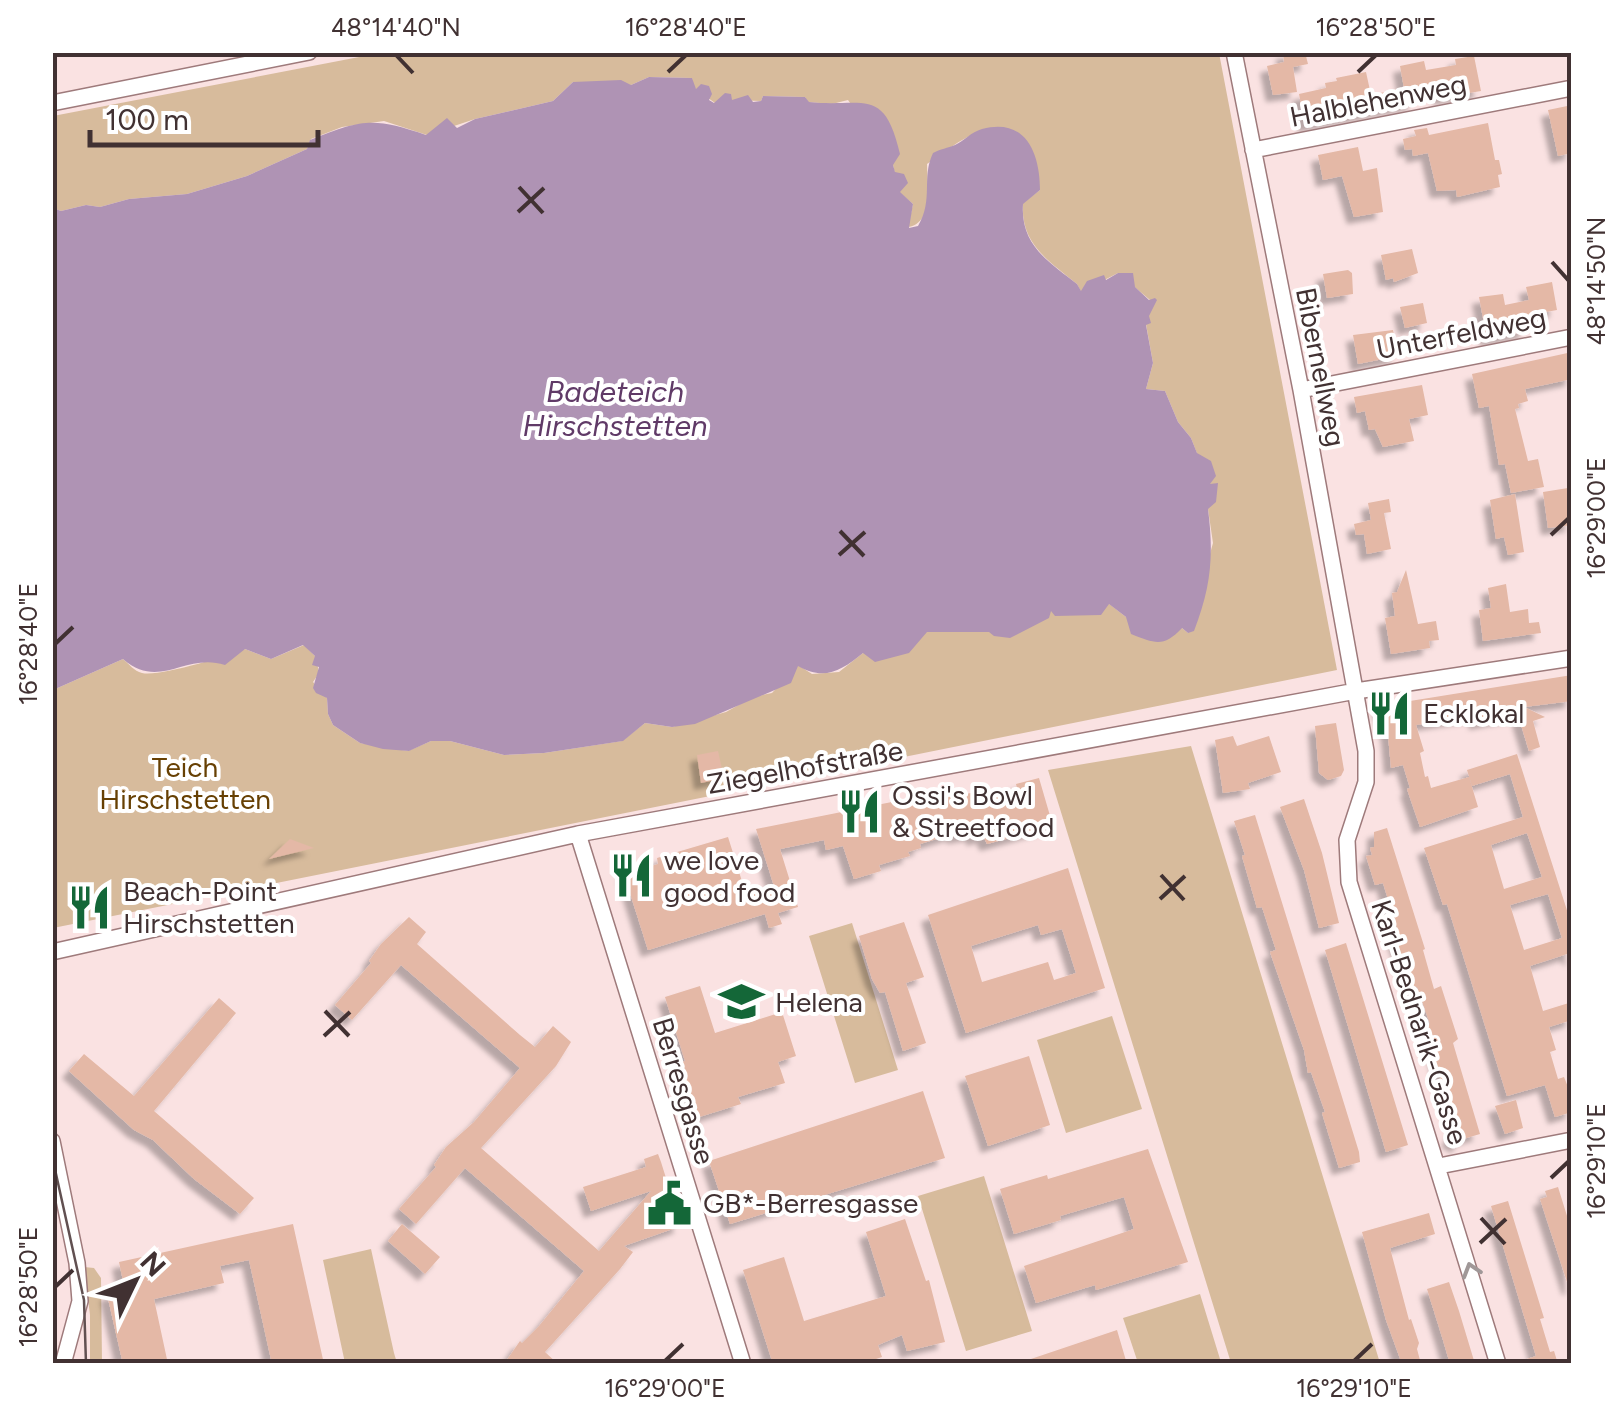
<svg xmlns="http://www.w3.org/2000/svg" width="1624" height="1416" viewBox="0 0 1624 1416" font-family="Figtree,sans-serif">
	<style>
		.green { fill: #d7bb9c }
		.water { fill: #af93b4 }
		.building { fill: #e4b8a6; fill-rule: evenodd; filter: url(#shadow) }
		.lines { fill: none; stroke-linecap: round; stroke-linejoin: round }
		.street-casing { stroke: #9e7a7b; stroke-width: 18 }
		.street { stroke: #fff; stroke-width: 15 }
		.tram { stroke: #615051; stroke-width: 2.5 }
		.oneway { stroke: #a09898 }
		.ticks { fill: none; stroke: #413132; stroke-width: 4 }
		.labels { text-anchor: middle; stroke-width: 8; stroke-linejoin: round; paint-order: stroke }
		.street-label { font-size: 28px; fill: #413132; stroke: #fff }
		.poi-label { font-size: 28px; fill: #413132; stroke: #fff; text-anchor: start }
		.park-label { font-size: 28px; fill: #674003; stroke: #fff }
		.water-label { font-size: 30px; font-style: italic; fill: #603a67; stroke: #fff }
		.neatline { fill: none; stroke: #413132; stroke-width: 4 }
		.ticks-label { font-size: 25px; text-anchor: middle; fill: #413132 }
	</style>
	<defs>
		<filter id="shadow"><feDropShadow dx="-7" dy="7" stdDeviation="2.5" flood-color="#0004"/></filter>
	</defs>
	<rect width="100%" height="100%" fill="#fae2e2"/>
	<path class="green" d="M 380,53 L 1219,53 L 1337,670 L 53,928 L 53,690 L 123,659 C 129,664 134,671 142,673 C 160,677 226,656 245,649 L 271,659 L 304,645 L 316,657 L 319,673 L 313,682 L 327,698 L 328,714 L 333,725 L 360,743 L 408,751 L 431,741 L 450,741 L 504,755 L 544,753 L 622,741 L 645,723 L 672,727 L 726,712 L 753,697 L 772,693 L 798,665 L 812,674 L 839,672 L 863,653 L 926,632 L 989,632 L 1050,610 L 1108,603 L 1126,617 L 1182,628 L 1188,633 L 1213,543 L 1208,509 L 1209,484 L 1191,438 L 1178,422 L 1165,391 L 1146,389 L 1153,363 L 1146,324 L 1150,300 L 1118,273 L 1081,292 L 1077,284 C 1049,261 1020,244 1023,203 L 1040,190 L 1003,128 C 972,128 952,147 927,164 C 927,184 934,223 908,227 L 913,204 L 899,192 L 893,165 L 848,100 L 832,104 L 808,102 L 805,97 L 763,96 L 761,101 L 731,100 L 731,95 L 715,103 L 693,87 L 692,78 L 649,77 L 631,85 L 573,82 L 553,101 L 475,119 L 427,135 L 384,121 L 342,127 L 311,139 L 307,149 L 247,176 L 187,194 L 129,199 L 100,207 L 86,205 L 61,211 L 53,208 L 53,116 Z
		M 1191,746 L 1380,1363 L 1231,1363 L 1048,770 Z
		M 852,923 L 898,1070 L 855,1083 L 809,936 Z
		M 1112,1016 L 1142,1109 L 1066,1133 L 1037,1040 Z
		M 984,1176 L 1032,1331 L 966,1351 L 918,1196 Z
		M 371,1249 L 394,1353 L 397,1363 L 345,1363 L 323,1260 Z
		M 84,1267 L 94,1268 L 101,1278 L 102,1363 L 90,1363 L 90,1315 Z
		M 1200,1294 L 1220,1359 L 1204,1363 L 1138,1363 L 1123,1318 Z"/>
	<path class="water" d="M 649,77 L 692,78 L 696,89 L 701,84 L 709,86 L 712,94 L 709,100 L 714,103 L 725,93 L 731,94 L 732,100 L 748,95 L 753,102 L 761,101 L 763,96 L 805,97 L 809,102 C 863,108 884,85 900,154 L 893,165 L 895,172 L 904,174 L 908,183 L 900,192 L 913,204 L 909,228 L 918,226 C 934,199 921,178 933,153 C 940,149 948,148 955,145 C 964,141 971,132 982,129 C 1027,117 1040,155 1040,190 L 1023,204 C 1020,245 1049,262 1077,284 L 1081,291 L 1087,281 L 1104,275 L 1106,280 L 1118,273 L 1133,273 L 1135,287 L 1149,300 L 1155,298 L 1157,300 L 1149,316 L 1151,323 L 1146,325 L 1153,363 L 1146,389 L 1165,391 L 1178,422 L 1191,438 L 1197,453 L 1211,461 L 1216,476 L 1210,484 L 1218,483 L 1216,502 L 1208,509 C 1214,556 1211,587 1194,631 L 1188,633 L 1182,628 C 1164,647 1156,644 1131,634 L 1126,617 L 1109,604 L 1101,615 L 1055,616 L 1051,611 L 1049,618 L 1010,638 L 994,636 L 989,632 L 927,632 L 909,653 L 875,662 L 863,653 C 841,671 824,681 798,666 L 791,683 L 695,724 L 672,727 L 645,723 L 623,741 L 544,753 L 504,755 L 450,741 L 431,741 L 409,751 L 383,749 L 360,743 L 333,725 L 328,714 L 327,698 L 316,693 L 313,688 L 319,667 L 312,665 L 315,656 L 303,645 L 271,659 L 245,649 L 225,665 C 185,652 160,691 123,659 L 53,690 L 53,208 L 61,211 L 86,205 L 100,207 L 129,199 L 187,194 L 247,176 L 307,149 L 310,140 C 362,119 374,117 426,135 L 447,118 L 457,128 L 475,119 L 553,101 L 573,82 L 621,80 L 631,85 Z"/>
	<path class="building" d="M 1283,52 L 1305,52 L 1308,64 L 1293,67 L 1297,92 L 1273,95 L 1267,66 L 1284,62 Z
		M 1474,56 L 1481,91 L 1440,98 L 1438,84 L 1411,88 L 1415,103 L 1305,125 L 1299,94 L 1326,88 L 1325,83 L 1337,81 L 1336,78 L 1366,72 L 1371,95 L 1404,88 L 1400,66 L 1424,61 L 1426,70 L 1456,65 L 1455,59 Z
		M 1572,105 L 1572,153 L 1558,156 L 1548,110 Z
		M 1488,123 L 1495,160 L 1499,160 L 1502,174 L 1498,175 L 1500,187 L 1457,197 L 1456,190 L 1437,191 L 1428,153 L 1413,156 L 1412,149 L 1405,150 L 1403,139 L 1416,136 L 1414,130 L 1427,128 L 1429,135 Z
		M 1358,147 L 1363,171 L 1377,168 L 1383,212 L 1354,217 L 1342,176 L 1323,180 L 1318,155 Z
		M 1412,249 L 1418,273 L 1394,282 L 1393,278 L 1386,280 L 1381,255 Z
		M 1348,270 L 1352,273 L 1353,294 L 1327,298 L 1323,274 Z
		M 1552,282 L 1557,310 L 1524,316 L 1527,331 L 1487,339 L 1479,297 L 1503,294 L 1505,305 L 1529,300 L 1526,287 Z
		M 1423,303 L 1427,323 L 1405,328 L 1400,307 Z
		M 1393,330 L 1398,356 L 1358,364 L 1353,335 Z
		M 1572,352 L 1572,379 L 1525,389 L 1528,401 L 1518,404 L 1519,408 L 1515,409 L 1528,461 L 1538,459 L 1544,487 L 1511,493 L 1505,464 L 1499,465 L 1489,406 L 1479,408 L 1472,374 Z
		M 1422,385 L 1428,415 L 1409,419 L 1414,441 L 1383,447 L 1375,429 L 1369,430 L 1365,411 L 1357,413 L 1354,397 Z
		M 1568,488 L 1572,525 L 1548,528 L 1543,492 Z
		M 1515,494 L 1524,552 L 1508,555 L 1504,537 L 1496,539 L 1490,500 Z
		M 1389,499 L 1391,512 L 1384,513 L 1391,549 L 1367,554 L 1364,534 L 1356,535 L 1354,524 L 1371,520 L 1368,503 Z
		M 1406,570 L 1418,624 L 1436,621 L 1439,640 L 1429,641 L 1430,648 L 1391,654 L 1385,618 L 1395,616 L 1392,593 L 1397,592 Z
		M 1506,584 L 1510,612 L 1528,609 L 1529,623 L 1539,622 L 1541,633 L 1483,641 L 1479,610 L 1491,608 L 1488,588 Z
		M 1572,675 L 1572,701 L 1524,707 L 1545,717 L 1533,721 L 1540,747 L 1529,751 L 1518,715 L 1476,723 L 1475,716 L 1416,725 L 1424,751 L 1420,753 L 1425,777 L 1428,776 L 1431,788 L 1469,777 L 1478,807 L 1420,827 L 1407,789 L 1410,788 L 1403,765 L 1391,768 L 1388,735 L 1379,706 Z
		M 1336,723 L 1344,770 L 1341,776 L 1328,780 L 1319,773 L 1315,726 Z
		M 1233,736 L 1237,746 L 1269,736 L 1281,772 L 1248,783 L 1250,789 L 1223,793 L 1215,740 Z
		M 718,751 L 724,778 L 701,783 L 697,755 Z
		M 1517,754 L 1572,926 L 1572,960 L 1567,954 L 1530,966 L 1543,1011 L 1572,1002 L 1572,1020 L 1549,1027 L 1556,1050 L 1550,1052 L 1558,1079 L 1564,1077 L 1568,1087 L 1572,1086 L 1572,1112 L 1555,1117 L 1545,1085 L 1507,1096 L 1447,904 L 1443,905 L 1424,848 L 1523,817 L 1510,774 L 1472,786 L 1467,770 ZM 1527,833 L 1542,877 L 1504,889 L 1491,845 ZM 1548,894 L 1562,938 L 1524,950 L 1510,905 Z
		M 1039,778 L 1053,826 L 987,844 L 983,836 L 974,839 L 972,834 L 954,837 L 953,834 L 920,844 L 921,848 L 908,852 L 910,856 L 879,865 L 881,871 L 854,879 L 843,846 L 826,850 L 824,840 L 780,849 L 798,907 L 778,913 L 782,924 L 769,928 L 765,914 L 648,950 L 624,874 L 658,864 L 657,858 L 728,837 L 746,894 L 774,886 L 756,829 L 932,794 L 933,800 L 971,793 L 973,800 L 1017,788 L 1016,784 Z
		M 1304,799 L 1322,853 L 1339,923 L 1319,928 L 1304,870 L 1280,807 Z
		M 1255,815 L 1359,1152 L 1360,1162 L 1339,1168 L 1322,1113 L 1325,1112 L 1311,1072 L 1308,1073 L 1304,1050 L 1270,952 L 1276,950 L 1262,907 L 1257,908 L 1242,856 L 1245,855 L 1234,821 Z
		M 1387,828 L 1425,949 L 1423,950 L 1434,989 L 1441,986 L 1458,1039 L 1453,1043 L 1480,1134 L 1463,1139 L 1458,1146 L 1448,1140 L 1456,1127 L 1442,1085 L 1427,1025 L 1430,1024 L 1417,987 L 1411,988 L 1398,950 L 1394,938 L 1398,937 L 1398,931 L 1383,883 L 1375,885 L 1366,856 L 1372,855 L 1370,848 L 1374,847 L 1374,832 Z
		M 290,839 L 314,848 L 269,859 Z
		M 1068,868 L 1105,988 L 966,1033 L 928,915 ZM 1038,925 L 1041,935 L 1062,929 L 1076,973 L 1054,980 L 1048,962 L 982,982 L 971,946 Z
		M 409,917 L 426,932 L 417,944 L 520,1035 L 535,1047 L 553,1026 L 571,1042 L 556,1066 L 481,1148 L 599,1251 L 651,1191 L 591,1211 L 583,1187 L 646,1167 L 644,1159 L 658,1154 L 661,1162 L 681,1226 L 624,1246 L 633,1252 L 620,1269 L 545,1352 L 558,1364 L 504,1364 L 520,1341 L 522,1343 L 539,1326 L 584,1271 L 465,1168 L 416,1224 L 399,1209 L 436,1167 L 434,1165 L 446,1147 L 474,1122 L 520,1068 L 401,965 L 352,1020 L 335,1005 L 371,963 L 369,961 L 381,944 Z
		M 904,922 L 924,977 L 906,983 L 926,1043 L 903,1051 L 885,992 L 880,993 L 872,979 L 859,936 Z
		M 1346,943 L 1408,1145 L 1386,1152 L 1325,950 Z
		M 700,986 L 715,1033 L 782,1012 L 796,1056 L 778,1062 L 785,1083 L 738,1097 L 741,1104 L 696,1118 L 678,1063 L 685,1061 L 665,997 Z
		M 219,998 L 236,1013 L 154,1111 L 254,1198 L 240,1214 L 194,1179 L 153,1140 L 134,1130 L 69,1071 L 84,1054 L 134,1096 Z
		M 1029,1056 L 1050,1125 L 988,1146 L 965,1076 Z
		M 923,1091 L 945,1158 L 730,1224 L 709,1161 Z
		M 1516,1100 L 1523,1128 L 1505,1134 L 1495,1106 Z
		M 1148,1149 L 1188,1262 L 1096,1290 L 1095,1285 L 1036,1303 L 1024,1266 L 1134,1229 L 1124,1197 L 1060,1216 L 1061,1220 L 1014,1234 L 1000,1189 L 1047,1175 L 1048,1179 Z
		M 1558,1187 L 1572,1232 L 1572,1288 L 1569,1288 L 1540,1199 L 1547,1197 L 1545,1191 Z
		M 1508,1201 L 1544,1318 L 1540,1319 L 1550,1352 L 1554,1351 L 1558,1364 L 1521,1364 L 1521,1361 L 1536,1356 L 1491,1206 Z
		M 1429,1213 L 1435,1234 L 1390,1248 L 1409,1320 L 1411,1319 L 1419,1343 L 1417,1349 L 1421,1364 L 1402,1364 L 1386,1320 L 1362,1232 Z
		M 905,1219 L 926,1281 L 929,1280 L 945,1342 L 907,1351 L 902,1335 L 878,1345 L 882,1357 L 861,1364 L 773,1364 L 743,1270 L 784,1257 L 804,1321 L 886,1296 L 866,1232 Z
		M 293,1224 L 324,1364 L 272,1364 L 249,1260 L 220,1266 L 224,1283 L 154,1299 L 168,1364 L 123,1364 L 107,1294 L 125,1290 L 119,1262 Z
		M 402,1224 L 440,1257 L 425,1274 L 388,1241 Z
		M 1449,1282 L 1459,1311 L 1475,1364 L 1450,1364 L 1443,1340 L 1427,1289 Z
		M 1117,1330 L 1127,1364 L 1025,1364 L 1025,1361 Z"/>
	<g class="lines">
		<defs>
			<path id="street" d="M 1234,52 L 1301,390 L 1366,751 L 1366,782 L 1347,840 L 1349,882 L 1498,1364
				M 52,103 L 309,52
				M 1253,150 L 1572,88
				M 1301,390 L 1572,337
				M 578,834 L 743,1364
				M 52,952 L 578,834 L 1356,691 L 1572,658
				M 52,1141 L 77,1263 L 80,1301 L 63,1364
				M 1439,1166 L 1572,1140"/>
		</defs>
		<use href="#street" class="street-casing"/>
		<use href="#street" class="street"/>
		<path class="tram" d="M 52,1156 L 84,1300 L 86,1364"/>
	</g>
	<defs><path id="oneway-chevron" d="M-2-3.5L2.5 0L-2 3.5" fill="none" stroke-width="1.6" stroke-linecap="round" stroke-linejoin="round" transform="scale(2.5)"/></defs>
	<use class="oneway" href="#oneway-chevron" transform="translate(1471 1270) rotate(-107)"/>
	<path class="ticks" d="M 396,55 L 413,73M 668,72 L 686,55M 1358,72 L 1376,55M 519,187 L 543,213M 518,212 L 544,188M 1552,262 L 1569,281M 840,531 L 864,556M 1551,535 L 1569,518M 839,555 L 865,532M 55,644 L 73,627M 1161,875 L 1184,900M 1160,899 L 1185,876M 325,1011 L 349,1036M 324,1036 L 350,1012M 1551,1178 L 1569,1161M 1481,1218 L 1505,1244M 1480,1243 L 1506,1219M 55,1287 L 73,1270M 665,1361 L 683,1344M 1354,1361 L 1372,1344"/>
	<defs>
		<symbol id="restaurant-bare" viewBox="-9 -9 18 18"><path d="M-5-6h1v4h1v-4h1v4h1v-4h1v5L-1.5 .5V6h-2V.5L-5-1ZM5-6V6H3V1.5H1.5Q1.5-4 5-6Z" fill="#146738" stroke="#fff" stroke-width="2.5" paint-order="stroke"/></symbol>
		<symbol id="school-bare" viewBox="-9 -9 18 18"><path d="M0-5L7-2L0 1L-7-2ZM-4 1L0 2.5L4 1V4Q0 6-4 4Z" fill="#146738" stroke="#fff" stroke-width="2.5" paint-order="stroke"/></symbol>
		<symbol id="civic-bare" viewBox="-9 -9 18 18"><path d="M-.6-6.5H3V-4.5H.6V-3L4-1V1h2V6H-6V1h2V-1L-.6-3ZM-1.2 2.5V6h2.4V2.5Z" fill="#146738" stroke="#fff" stroke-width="2.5" paint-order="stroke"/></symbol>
	</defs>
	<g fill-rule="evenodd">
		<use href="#restaurant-bare" x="1358" y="682" width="63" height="63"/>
		<use href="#restaurant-bare" x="828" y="780" width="63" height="63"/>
		<use href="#restaurant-bare" x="600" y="844" width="63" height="63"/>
		<use href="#restaurant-bare" x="58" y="876" width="63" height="63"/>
		<use href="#school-bare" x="710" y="970" width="63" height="63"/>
		<use href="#civic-bare" x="638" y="1172" width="63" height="63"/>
	</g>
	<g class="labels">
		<g class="street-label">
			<text transform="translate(1378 100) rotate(-11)" y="10">Halblehenweg</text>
			<text transform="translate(1461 333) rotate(-11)" y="10">Unterfeldweg</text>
			<text transform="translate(1321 367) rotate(79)" y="10">Bibernellweg</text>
			<text transform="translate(805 767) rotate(-10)" y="10">Ziegelhofstraße</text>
			<text transform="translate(1420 1022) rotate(72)" y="10">Karl-Bednarik-Gasse</text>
			<text transform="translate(684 1091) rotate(73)" y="10">Berresgasse</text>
		</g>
		<g class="poi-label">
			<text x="1423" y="723">Ecklokal</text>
			<text x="892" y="805">Ossi's Bowl<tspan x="892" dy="32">&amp; Streetfood</tspan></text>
			<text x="664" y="870">we love<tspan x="664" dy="32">good food</tspan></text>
			<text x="123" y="901">Beach-Point<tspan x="123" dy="32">Hirschstetten</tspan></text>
			<text x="775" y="1012">Helena</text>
			<text x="703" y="1213">GB*-Berresgasse</text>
		</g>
		<g class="park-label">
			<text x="185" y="777">Teich<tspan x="185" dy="32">Hirschstetten</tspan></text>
		</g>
		<g class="water-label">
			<text x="615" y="402">Badeteich<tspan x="615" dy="34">Hirschstetten</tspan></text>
		</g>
	</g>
	<rect width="1624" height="1416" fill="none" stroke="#ffffff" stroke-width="110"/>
	<g transform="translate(135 1281) rotate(47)" stroke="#ffffff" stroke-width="8" paint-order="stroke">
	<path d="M0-8L18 38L0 25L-18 38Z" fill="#413132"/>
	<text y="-15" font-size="28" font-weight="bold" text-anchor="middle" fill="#413132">N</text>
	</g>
	<path d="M90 130v15h228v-15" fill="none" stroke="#413132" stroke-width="5"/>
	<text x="105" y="130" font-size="30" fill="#413132" stroke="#ffffff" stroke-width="8" paint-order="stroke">100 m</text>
	<rect x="55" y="55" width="1514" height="1306" class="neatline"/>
	<g class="ticks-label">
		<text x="396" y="36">48°14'40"N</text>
		<text x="686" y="36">16°28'40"E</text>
		<text x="1376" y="36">16°28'50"E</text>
		<text transform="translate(1596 281) rotate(-90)" y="9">48°14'50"N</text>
		<text transform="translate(1596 518) rotate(-90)" y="9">16°29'00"E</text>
		<text transform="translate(28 644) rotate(-90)" y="9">16°28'40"E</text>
		<text transform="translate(1596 1161) rotate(-90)" y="9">16°29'10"E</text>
		<text transform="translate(28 1287) rotate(-90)" y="9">16°28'50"E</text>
		<text x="665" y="1397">16°29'00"E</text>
		<text x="1354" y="1397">16°29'10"E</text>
	</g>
</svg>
